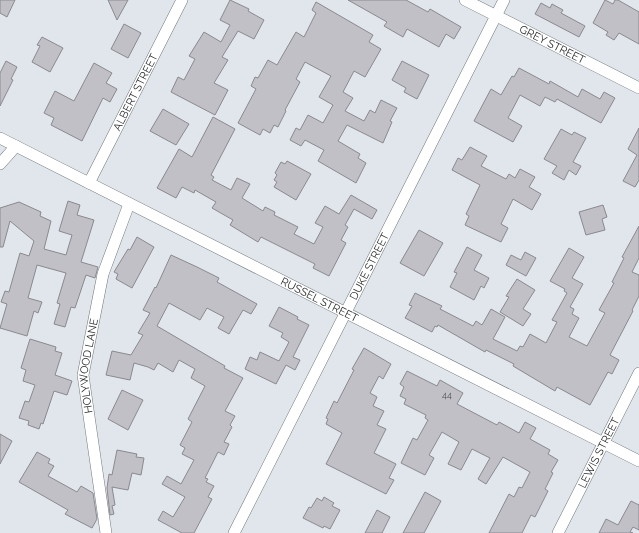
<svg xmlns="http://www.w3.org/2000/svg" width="639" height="533" viewBox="0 0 639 533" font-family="Raleway,sans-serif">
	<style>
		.building { fill: #c1c0c7; stroke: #8a8990 }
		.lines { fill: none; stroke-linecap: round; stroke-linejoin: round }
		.minor-casing { stroke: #72777c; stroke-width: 12 }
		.minor { stroke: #fff; stroke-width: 11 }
		.labels { text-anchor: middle; stroke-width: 3; stroke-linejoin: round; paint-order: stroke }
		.number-label { font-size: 9px; fill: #4f5054 }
		.street-label { font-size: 11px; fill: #292b2d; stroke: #edf3f9 }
	</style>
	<rect width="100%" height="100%" fill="#e0e6eb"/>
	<path class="building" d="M 0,0 L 15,0 L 7,17 L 0,13 Z
		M 108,0 L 128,0 L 117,20 Z
		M 230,0 L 249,9 L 248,11 L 264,20 L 254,39 L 238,31 L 222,57 L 228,60 L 214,83 L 228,90 L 215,115 L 171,92 L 178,77 L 184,80 L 195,59 L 189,56 L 204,32 L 221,42 L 230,25 L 220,20 Z
		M 348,0 L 406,0 L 428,12 L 430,9 L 461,27 L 454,39 L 446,34 L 439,47 L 407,29 L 403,37 L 384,26 L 387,22 Z
		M 605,0 L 613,4 L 615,0 L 618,0 L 639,12 L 639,44 L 619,33 L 614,40 L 606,35 L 608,32 L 593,23 Z
		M 316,2 L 373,35 L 369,42 L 381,49 L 365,77 L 354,71 L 343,92 L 353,98 L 345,111 L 364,121 L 370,110 L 375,113 L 381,100 L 397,108 L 390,121 L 392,122 L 383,143 L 347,125 L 338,141 L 360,154 L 358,158 L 366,163 L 356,183 L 318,161 L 324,150 L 305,140 L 301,146 L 290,140 L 296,128 L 300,130 L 308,115 L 323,123 L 333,105 L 319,97 L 331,76 L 305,62 L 296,79 L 300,82 L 285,110 L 286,111 L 278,127 L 274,125 L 270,133 L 263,129 L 260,135 L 238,123 L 256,89 L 251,86 L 255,77 L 258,78 L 268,60 L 277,65 L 296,32 L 304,37 L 316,13 L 312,10 Z
		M 541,3 L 550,8 L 552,4 L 563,10 L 561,13 L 585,26 L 579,37 L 535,14 Z
		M 124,24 L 141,33 L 128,58 L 111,49 Z
		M 42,37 L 63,48 L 50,72 L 32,62 L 40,46 L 37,45 Z
		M 6,61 L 17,67 L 11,79 L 13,80 L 0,106 L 0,73 Z
		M 402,61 L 429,75 L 417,99 L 404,92 L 406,88 L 392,80 Z
		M 94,63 L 112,73 L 106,83 L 117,89 L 110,102 L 103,98 L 82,141 L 51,125 L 54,118 L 44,113 L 55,91 L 74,101 Z
		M 519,68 L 549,84 L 550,81 L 578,97 L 582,89 L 600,99 L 604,92 L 615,98 L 601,123 L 557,99 L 555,102 L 545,97 L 540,106 L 520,95 L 508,118 L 522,126 L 513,142 L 474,121 L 491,89 L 501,95 L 512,76 L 514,77 Z
		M 163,109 L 189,124 L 176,145 L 150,131 Z
		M 213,117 L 235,129 L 211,175 L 214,177 L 212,180 L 231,190 L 237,178 L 250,184 L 242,198 L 263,211 L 265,207 L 275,212 L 274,215 L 298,227 L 294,234 L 314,244 L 323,227 L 315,223 L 325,206 L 339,214 L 351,195 L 377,210 L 372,219 L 354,209 L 345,225 L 348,227 L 341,240 L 346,243 L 329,276 L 313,268 L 315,264 L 261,237 L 258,242 L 230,225 L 233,220 L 212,208 L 216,202 L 195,190 L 194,193 L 182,187 L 176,198 L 157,188 L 179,149 L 192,157 Z
		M 639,128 L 639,180 L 635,187 L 623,181 L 637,155 L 628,149 Z
		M 561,129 L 572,135 L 574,132 L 586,138 L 573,162 L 581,166 L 576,175 L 569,170 L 564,180 L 552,173 L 557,166 L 544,159 Z
		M 470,147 L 487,156 L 481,166 L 506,179 L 509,174 L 515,178 L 520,169 L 535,177 L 529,187 L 541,194 L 532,210 L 513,199 L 501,224 L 508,228 L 501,242 L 465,225 L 469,216 L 466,214 L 480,185 L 452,170 L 458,158 L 462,160 Z
		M 287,161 L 311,174 L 296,200 L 274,187 L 277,182 L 274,180 L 277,175 L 275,173 L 281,162 L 285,164 Z
		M 68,201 L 80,205 L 77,215 L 94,220 L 81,262 L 98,267 L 95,278 L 86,275 L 75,308 L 71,307 L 65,327 L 54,324 L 60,304 L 57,303 L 66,273 L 37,265 L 28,298 L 42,302 L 38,313 L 34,311 L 27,336 L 0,328 L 7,304 L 1,302 L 5,291 L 9,292 L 20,253 L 29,256 L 34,241 L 10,221 L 3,247 L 0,247 L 0,208 L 19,202 L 41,212 L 40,216 L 51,221 L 44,249 L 66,255 L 72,235 L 59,231 Z
		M 603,205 L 607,217 L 602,219 L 605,230 L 586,235 L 579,212 Z
		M 639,226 L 639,258 L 632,272 L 639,275 L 639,296 L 632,310 L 633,311 L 610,355 L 619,360 L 612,374 L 608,372 L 590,405 L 557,387 L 555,391 L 513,366 L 514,364 L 486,350 L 485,352 L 438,325 L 437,327 L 435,326 L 432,332 L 405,318 L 412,306 L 409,305 L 415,293 L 442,306 L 440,309 L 473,326 L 476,321 L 482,325 L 491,309 L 505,317 L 493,339 L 517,351 L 520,346 L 523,347 L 530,334 L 546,343 L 557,322 L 552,320 L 567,293 L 564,291 L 565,289 L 550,281 L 569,248 L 584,257 L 572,278 L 583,284 L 570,307 L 574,309 L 572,314 L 579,318 L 569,337 L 587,346 L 605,313 L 599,310 L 614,283 L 612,282 L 624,258 L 622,257 Z
		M 419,230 L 443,243 L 424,276 L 400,263 Z
		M 137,237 L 154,247 L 132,288 L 116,279 L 118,274 L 114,272 L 128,249 L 130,250 Z
		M 467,247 L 482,255 L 474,270 L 489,278 L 484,288 L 481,286 L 474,300 L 450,287 L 457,273 L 454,272 Z
		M 525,252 L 536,258 L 526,276 L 506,265 L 511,255 L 521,260 Z
		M 171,255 L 197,267 L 219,278 L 217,282 L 257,304 L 251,314 L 243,310 L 229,334 L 218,328 L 224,317 L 207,308 L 200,320 L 169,303 L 157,326 L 225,366 L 224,368 L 243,378 L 225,411 L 235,416 L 230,425 L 232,427 L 224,442 L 229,444 L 224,455 L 218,452 L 205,478 L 208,479 L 206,482 L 214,486 L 208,497 L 212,499 L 194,533 L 182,533 L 158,520 L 163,511 L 173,517 L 185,497 L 162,484 L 167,476 L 181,484 L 194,460 L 182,454 L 185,448 L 180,445 L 192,422 L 188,419 L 205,386 L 191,378 L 195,369 L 179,360 L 173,372 L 158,363 L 154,370 L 148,367 L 134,363 L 130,380 L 106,375 L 112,351 L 131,355 L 143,335 L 138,333 L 150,313 L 143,310 L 155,287 L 156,288 Z
		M 517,279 L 535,290 L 523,309 L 531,314 L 523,326 L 500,312 L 509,297 L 506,296 Z
		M 279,307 L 298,317 L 297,319 L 309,325 L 293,357 L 300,360 L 295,370 L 286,365 L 276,384 L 245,369 L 250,357 L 257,360 L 260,352 L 279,361 L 289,342 L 281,337 L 283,333 L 269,326 Z
		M 30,339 L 56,347 L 55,351 L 62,353 L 55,375 L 72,381 L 67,395 L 54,391 L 43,424 L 41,423 L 39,429 L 28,425 L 29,421 L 19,418 L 25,401 L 29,402 L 35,385 L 23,381 L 26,370 L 21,368 Z
		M 364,348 L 391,364 L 383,379 L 379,376 L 370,393 L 377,397 L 373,406 L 384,411 L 377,425 L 386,429 L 374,453 L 396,464 L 389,478 L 394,480 L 386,494 L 326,464 L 342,433 L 326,424 L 328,419 L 326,418 L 334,401 L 337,403 L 354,370 L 352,369 Z
		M 407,371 L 437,386 L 440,380 L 463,393 L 457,404 L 497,425 L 499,422 L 519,433 L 525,422 L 536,428 L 530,439 L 550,450 L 548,454 L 558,460 L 551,472 L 553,473 L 545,489 L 548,491 L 535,517 L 531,515 L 522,533 L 489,533 L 509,494 L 514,497 L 519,487 L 522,488 L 530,472 L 503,457 L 486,484 L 478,479 L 490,458 L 472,449 L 461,470 L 448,464 L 459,442 L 442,432 L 429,455 L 434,458 L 425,475 L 401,463 L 413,438 L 417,440 L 428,420 L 425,418 L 426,415 L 404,404 L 406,399 L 400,396 L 404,387 L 400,384 Z
		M 122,390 L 143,400 L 128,430 L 108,419 Z
		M 0,434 L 12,441 L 0,464 Z
		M 117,450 L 137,454 L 136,457 L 144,458 L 141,475 L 132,473 L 128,490 L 112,487 L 115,505 L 112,506 L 114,514 L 110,515 L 107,488 L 109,474 L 112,475 Z
		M 37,452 L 50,459 L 48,463 L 54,466 L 48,476 L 77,492 L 81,486 L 93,493 L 97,519 L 92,528 L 65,514 L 68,510 L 19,482 Z
		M 425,492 L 441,501 L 424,533 L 403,533 Z
		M 324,497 L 334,503 L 332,506 L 340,510 L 330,529 L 324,526 L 323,528 L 303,518 L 309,507 L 311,508 L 317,498 L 322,501 Z
		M 631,501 L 639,505 L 639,530 L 633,527 L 630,532 L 633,533 L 599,533 L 606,519 L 618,525 Z
		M 377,510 L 390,517 L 382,533 L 365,533 Z"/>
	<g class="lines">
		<defs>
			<g id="minor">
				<path id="s1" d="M 465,0 L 639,88"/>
				<path id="s2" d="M 0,138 L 639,461"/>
				<path d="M 0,164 L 16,146"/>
				<path id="s3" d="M 89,183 L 182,0"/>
				<path id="s4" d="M 106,533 L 83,375 L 103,274 L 129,204"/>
				<path id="s5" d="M 234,533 L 504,0"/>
				<path id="s6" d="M 558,533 L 639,373"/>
			</g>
		</defs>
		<use href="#minor" class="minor-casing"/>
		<use href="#minor" class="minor"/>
	</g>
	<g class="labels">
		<g class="number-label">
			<text x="447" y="398">44</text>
		</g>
		<g class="street-label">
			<text dy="4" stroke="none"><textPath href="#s1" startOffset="98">GREY STREET</textPath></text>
			<text dy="4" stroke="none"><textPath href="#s3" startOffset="102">ALBERT STREET</textPath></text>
			<text dy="4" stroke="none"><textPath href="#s5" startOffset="299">DUKE STREET</textPath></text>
			<text dy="4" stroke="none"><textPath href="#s2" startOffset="358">RUSSEL STREET</textPath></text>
			<text dy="4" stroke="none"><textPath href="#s4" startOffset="169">HOLYWOOD LANE</textPath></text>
			<text dy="4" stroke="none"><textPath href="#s6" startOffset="90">LEWIS STREET</textPath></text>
		</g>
	</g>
</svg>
